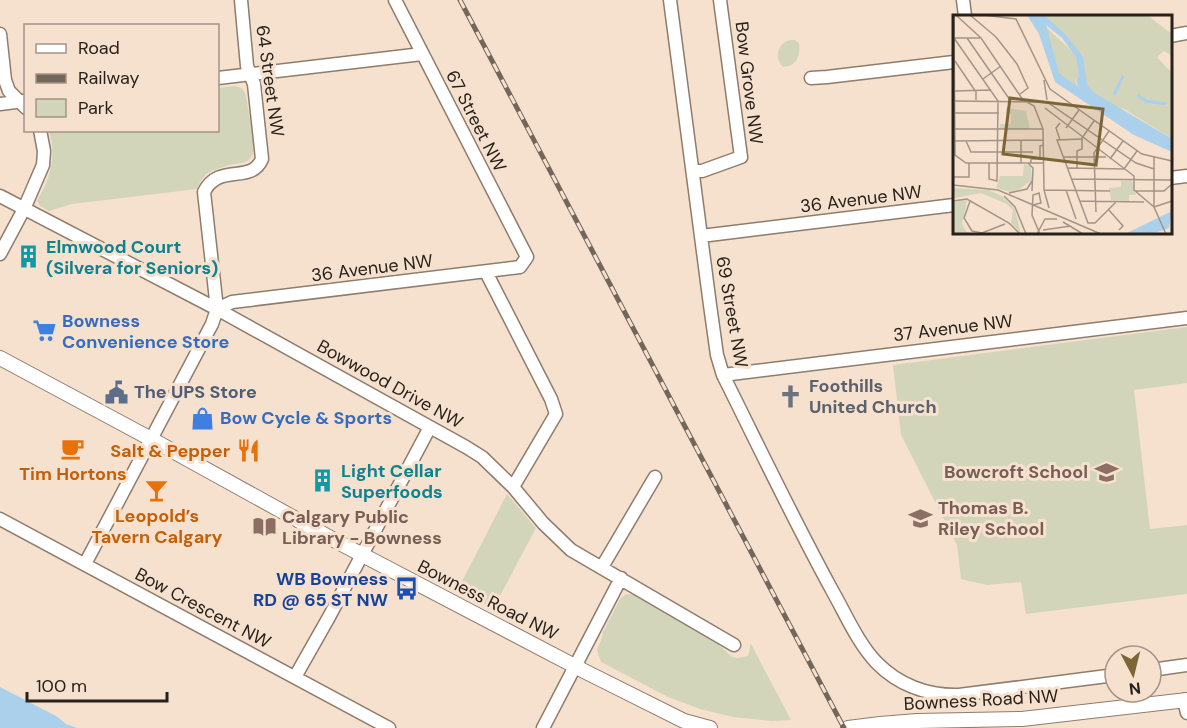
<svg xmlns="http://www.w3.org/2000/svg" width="1187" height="728" viewBox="0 0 1187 728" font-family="'DM Sans',sans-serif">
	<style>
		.green { fill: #d3d5bb }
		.water { fill: #abd0ec }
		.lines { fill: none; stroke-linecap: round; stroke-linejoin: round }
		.minor-casing { stroke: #8e7c6c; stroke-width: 15 }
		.tertiary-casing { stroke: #8e7c6c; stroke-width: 16 }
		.minor { stroke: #fff; stroke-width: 12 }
		.tertiary { stroke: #fff; stroke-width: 14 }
		.rail-casing { stroke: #73675c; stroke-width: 5 }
		.rail { stroke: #f6e1cf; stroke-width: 3; stroke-dasharray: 9; stroke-linecap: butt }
		.labels { text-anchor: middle; stroke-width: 6; stroke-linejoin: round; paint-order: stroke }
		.street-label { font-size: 18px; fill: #28211a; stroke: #f6e1cf }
		.culture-label { font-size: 18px; font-weight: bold; fill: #0d838f; stroke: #f6e1cf; text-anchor: start }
		.shop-label { font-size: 18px; font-weight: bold; fill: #366cbe; stroke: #f6e1cf; text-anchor: start }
		.worship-label { font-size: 18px; font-weight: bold; fill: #5b616d; stroke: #f6e1cf; text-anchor: start }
		.service-label { font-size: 18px; font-weight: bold; fill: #4e5e75; stroke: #f6e1cf; text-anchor: start }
		.food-label { font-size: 18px; font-weight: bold; fill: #c56008; stroke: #f6e1cf }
		.education-label { font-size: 18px; font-weight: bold; fill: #785e54; stroke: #f6e1cf; text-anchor: start }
		.transit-label { font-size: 18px; font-weight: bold; fill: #164399; stroke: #f6e1cf; text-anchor: end }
		.inset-river { fill: none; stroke: #abd0ec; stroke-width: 3 }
		.inset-road { fill: none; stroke: #a49487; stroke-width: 1.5 }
		.view { fill: #7c6636; fill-opacity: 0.15; stroke: #7c6636; stroke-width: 3 }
		.inset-edge { fill: none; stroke: #28211a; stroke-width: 3 }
	</style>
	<rect width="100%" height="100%" fill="#f6e1cf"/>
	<path class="green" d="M 790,40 L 795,40 L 799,43 C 801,56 796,67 783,67 C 773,58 778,43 790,40 Z
		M 234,86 C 241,87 244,89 246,96 C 248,109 255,142 253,153 C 250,164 239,163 230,165 C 223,167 213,170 208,173 C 202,177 200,183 197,189 L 72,204 L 49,211 L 40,206 L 37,201 C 50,179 57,156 49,131 L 218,130 L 218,88 Z
		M 1187,327 L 1187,383 L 1134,390 L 1150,529 L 1187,525 L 1187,594 L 1026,614 L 1021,582 L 987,585 L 961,579 L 957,545 L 901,435 L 893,365 Z
		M 507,494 L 536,528 L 493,609 L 457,591 Z
		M 626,594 L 635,595 L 719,645 L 732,657 L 737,658 L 748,656 L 750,649 L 750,644 L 751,644 L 791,720 L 772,721 L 733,717 L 700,709 L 668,697 L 601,662 L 597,650 L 603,635 L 602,634 L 620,599 Z"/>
	<path class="water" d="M 0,687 L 56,716 L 66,724 L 77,728 L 0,728 Z"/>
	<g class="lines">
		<defs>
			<path id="minor" d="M 670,0 L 710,305 L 717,355 L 723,375 C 759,447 794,521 833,592 C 846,615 858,643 876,662 C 898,685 928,696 959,695 L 1115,675
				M 963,0 L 965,16
				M 0,34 L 5,80 L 9,91 L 26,108
				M 1170,36 L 1187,33
				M 218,78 L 422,54
				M 811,78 L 827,77 L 954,62
				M 0,104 L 24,101
				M 693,171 L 702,171 L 741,157 L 720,0
				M 1170,178 L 1187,176
				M 0,196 L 217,309 L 466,447 L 482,457 L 513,487 L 543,523 L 571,550 L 734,645
				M 701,236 L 954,205
				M 0,254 L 24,209 L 43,165 L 44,151 L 40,130
				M 486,272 L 551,399 L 556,414 L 513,487
				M 217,309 L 232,302 L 520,267 L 527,257 L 395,0
				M 723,375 L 1187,318
				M 0,519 L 389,728
				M 85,564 L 212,324 L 217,309 L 204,192 C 219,162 251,185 262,159 L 254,84 L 247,66 L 241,0
				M 602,567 L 655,477
				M 1151,670 L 1187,665
				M 295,677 L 329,617 L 430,427
				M 1184,700 L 1187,713
				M 543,728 L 621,578"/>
			<path id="tertiary" d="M 0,358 L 151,439 L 334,540 L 586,672 L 684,721 L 710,728
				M 848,728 L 880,724 L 917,721 L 1022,719 L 1187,700"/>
		</defs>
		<use href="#minor" class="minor-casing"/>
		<use href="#tertiary" class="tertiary-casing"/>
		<use href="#minor" class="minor"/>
		<use href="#tertiary" class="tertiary"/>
		<defs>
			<path id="rail" d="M 460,0 L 844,728"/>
		</defs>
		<use href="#rail" class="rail-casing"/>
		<use href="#rail" class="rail"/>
	</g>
	<defs>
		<symbol id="building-bare" viewBox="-9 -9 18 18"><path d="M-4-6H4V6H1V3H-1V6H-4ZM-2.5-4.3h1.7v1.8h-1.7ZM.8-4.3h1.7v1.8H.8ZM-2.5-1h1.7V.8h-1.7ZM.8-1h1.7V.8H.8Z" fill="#0f9aa8" stroke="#f6e1cf" stroke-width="2.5" paint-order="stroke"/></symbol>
		<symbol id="supermarket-bare" viewBox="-9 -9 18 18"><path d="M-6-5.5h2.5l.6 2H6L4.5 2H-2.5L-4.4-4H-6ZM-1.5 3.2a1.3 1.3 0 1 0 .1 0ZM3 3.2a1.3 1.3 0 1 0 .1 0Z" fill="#3f7fe0" stroke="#f6e1cf" stroke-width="2.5" paint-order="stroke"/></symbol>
		<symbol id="civic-bare" viewBox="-9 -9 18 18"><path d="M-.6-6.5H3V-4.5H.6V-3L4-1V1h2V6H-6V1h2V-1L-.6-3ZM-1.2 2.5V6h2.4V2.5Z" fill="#5c6f8a" stroke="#f6e1cf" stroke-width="2.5" paint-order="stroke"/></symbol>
		<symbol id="church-bare" viewBox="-9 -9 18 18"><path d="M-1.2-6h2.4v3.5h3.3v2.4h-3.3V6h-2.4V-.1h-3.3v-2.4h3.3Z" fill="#6b7280" stroke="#f6e1cf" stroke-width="2.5" paint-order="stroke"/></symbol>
		<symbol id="shop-bare" viewBox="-9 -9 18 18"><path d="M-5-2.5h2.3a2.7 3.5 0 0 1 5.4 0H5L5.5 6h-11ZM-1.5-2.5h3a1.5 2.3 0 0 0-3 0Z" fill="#3f7fe0" stroke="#f6e1cf" stroke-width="2.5" paint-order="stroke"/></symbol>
		<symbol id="cafe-bare" viewBox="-9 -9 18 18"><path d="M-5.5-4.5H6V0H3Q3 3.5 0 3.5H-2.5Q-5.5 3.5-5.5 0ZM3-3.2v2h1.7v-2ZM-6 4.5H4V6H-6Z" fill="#e8710a" stroke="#f6e1cf" stroke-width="2.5" paint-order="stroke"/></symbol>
		<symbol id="restaurant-bare" viewBox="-9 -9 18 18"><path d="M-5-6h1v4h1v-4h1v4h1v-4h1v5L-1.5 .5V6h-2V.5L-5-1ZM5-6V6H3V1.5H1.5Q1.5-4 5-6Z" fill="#e8710a" stroke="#f6e1cf" stroke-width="2.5" paint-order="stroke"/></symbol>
		<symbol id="school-bare" viewBox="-9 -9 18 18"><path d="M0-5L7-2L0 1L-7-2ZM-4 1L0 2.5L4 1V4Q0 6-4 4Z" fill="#8d6e63" stroke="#f6e1cf" stroke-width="2.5" paint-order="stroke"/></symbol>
		<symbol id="bar-bare" viewBox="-9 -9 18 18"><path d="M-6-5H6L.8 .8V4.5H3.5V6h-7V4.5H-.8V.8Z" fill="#e8710a" stroke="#f6e1cf" stroke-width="2.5" paint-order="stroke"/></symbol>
		<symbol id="library-bare" viewBox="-9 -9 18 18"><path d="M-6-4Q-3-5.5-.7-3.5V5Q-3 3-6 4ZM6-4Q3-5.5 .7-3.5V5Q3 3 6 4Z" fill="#8d6e63" stroke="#f6e1cf" stroke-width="2.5" paint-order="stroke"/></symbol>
		<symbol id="bus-bare" viewBox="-9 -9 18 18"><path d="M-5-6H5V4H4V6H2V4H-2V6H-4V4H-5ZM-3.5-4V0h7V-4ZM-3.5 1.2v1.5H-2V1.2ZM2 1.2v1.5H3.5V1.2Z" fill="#1a4fb4" stroke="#f6e1cf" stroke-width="2.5" paint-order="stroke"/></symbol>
	</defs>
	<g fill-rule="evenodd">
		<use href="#building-bare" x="12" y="240" width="33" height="33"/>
		<use href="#supermarket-bare" x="28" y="314" width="33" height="33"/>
		<use href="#civic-bare" x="100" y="376" width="33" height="33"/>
		<use href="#church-bare" x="774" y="380" width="33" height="33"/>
		<use href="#shop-bare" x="186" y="402" width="33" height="33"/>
		<use href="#cafe-bare" x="56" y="432" width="33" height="33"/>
		<use href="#restaurant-bare" x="232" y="434" width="33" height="33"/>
		<use href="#school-bare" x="1090" y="456" width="33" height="33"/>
		<use href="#building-bare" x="306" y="464" width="33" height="33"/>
		<use href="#bar-bare" x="140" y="474" width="33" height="33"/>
		<use href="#school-bare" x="904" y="502" width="33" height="33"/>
		<use href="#library-bare" x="248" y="510" width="33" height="33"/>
		<use href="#bus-bare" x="390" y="572" width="33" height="33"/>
	</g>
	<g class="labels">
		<g class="street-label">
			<text transform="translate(270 81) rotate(82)" y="6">64 Street NW</text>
			<text transform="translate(749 83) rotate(83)" y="6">Bow Grove NW</text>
			<text transform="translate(476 121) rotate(63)" y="6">67 Street NW</text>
			<text transform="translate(861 199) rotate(-7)" y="6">36 Avenue NW</text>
			<text transform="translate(372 268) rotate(-7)" y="6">36 Avenue NW</text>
			<text transform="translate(732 312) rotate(80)" y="6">69 Street NW</text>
			<text transform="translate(953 328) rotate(-7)" y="6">37 Avenue NW</text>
			<text transform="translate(390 384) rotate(29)" y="6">Bowwood Drive NW</text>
			<text transform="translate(488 600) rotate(27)" y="6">Bowness Road NW</text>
			<text transform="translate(203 608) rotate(28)" y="6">Bow Crescent NW</text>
			<text transform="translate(981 700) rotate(-3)" y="6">Bowness Road NW</text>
		</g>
		<g class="culture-label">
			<text x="46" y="253">Elmwood Court<tspan x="46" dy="21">(Silvera for Seniors)</tspan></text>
			<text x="341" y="477">Light Cellar<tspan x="341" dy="21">Superfoods</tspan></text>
		</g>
		<g class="shop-label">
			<text x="62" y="327">Bowness<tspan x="62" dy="21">Convenience Store</tspan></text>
			<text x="220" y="424">Bow Cycle &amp; Sports</text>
		</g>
		<g class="worship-label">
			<text x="809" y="392">Foothills<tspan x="809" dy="21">United Church</tspan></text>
		</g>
		<g class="service-label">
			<text x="134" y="398">The UPS Store</text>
		</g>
		<g class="food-label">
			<text x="230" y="457" text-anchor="end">Salt &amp; Pepper</text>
			<text x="73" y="480">Tim Hortons</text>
			<text x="157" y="522">Leopold’s<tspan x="157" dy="21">Tavern Calgary</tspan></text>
		</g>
		<g class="education-label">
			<text x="1088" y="478" text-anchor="end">Bowcroft School</text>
			<text x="938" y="514">Thomas B.<tspan x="938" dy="21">Riley School</tspan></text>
			<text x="282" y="523">Calgary Public<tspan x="282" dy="21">Library - Bowness</tspan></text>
		</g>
		<g class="transit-label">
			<text x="388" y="585">WB Bowness<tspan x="388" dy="21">RD @ 65 ST NW</tspan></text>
		</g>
	</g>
	<g transform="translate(953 15)">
		<rect width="219" height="219" fill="#f6e1cf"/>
		<path d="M 90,0 L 194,0 L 219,19 L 219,41 L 211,36 L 204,42 L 219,58 L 219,124 L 173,95 L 136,81 L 129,43 ZM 91,10 L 124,41 L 131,54 L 122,66 L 128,75 L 107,66 ZM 53,93 L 73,96 L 77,114 L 47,114 L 47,109 L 58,109 L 58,99 L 53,98 ZM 71,149 L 78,151 L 79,165 L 61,178 L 43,173 L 47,161 L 70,161 ZM 168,166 L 179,166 L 183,180 L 176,180 L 176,186 L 158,185 L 156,173 L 168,172 ZM 0,173 L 36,175 L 49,181 L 62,194 L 68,219 L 58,208 L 60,195 L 54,189 L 28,178 L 2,183 ZM 14,185 L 9,209 L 15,219 L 0,219 L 1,187 Z" fill="#d3d5bb"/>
		<path d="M 74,0 L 91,0 L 113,20 L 130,42 L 134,69 L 140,77 L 219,124 L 219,137 L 181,120 L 102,67 L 86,19 ZM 93,10 L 109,23 L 123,42 L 126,60 L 123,66 L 127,74 L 106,58 ZM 219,196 L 216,213 L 199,219 L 172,219 Z" fill="#abd0ec" fill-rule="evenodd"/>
		<path class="inset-river" d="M 161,80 L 170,61M 184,80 L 193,86 L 213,89"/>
		<path class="inset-road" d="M 17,0 L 43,22 L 64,49 L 75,73 L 67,79M 30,0 L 63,4 L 97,74 L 189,139 L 219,146M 1,1 L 2,140 L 13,148 L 91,148M 4,1 L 28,23 L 70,85M 0,23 L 27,23M 1,23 L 45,86 L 44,166 L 36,164 L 36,148M 14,23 L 57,85M 2,46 L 23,77 L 23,85M 30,64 L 48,51M 91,65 L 94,85M 1,76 L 38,75M 0,86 L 94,87 L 183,148 L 201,154M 74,87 L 81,91 L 90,114 L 91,175 L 96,193M 92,93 L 181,161 L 181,175 L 201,192M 0,98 L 46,98M 107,108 L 103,113 L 107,125M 113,113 L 126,95M 1,114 L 90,114M 129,124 L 104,125 L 135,208 L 142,208 L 163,187M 1,126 L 90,125M 13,126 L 18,137 L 80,137M 110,142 L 153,142M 201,142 L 201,192 L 213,219M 157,144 L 170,126M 68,148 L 68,125M 75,148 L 80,153 L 79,176M 78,148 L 78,144 L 87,144 L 87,131 L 90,130M 115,153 L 171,154 L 184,136M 124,153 L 124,136 L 129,134 L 129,123 L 141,106M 0,162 L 16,162 L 16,148M 119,164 L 219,165M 0,170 L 45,175 L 148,219M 91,175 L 157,176M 113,175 L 123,204M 182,176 L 211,176 L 219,169M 56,178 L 74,174 L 79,166M 51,181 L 62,192 L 73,219M 0,186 L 14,184 L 56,208 L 67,219M 17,186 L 11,203 L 19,216 L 29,218 L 52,209M 127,186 L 191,187M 80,190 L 88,188 L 86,178 L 80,180 L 79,200 L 87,219M 201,192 L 219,186M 155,194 L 170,211 L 166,215M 143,197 L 141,138 L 156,116M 110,207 L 130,219M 90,215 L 118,211M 84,219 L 92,204 L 104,204"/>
		<path class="view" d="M 57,83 L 150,94 L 143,150 L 50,139 Z"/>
		<rect width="219" height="219" class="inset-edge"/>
	</g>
	<rect x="24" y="24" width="195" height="108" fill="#f6e1cf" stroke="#a49487" stroke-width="1.5"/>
	<rect x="36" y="44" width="30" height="9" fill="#ffffff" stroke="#a49487" stroke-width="1.5"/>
	<text x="78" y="54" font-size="18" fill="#28211a">Road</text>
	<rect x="36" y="74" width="30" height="9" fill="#73675c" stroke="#a49487" stroke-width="1.5"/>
	<text x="78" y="84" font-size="18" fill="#28211a">Railway</text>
	<rect x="36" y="99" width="30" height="18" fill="#d3d5bb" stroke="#a49487" stroke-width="1.5"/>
	<text x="78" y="114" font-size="18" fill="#28211a">Park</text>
	<g transform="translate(1133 674) rotate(173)"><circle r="28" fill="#f6e1cf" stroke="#a49487" stroke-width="1.5"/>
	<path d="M0-4.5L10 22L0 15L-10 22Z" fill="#7c6636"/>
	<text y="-9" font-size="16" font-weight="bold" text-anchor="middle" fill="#28211a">N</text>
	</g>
	<path d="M27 692v9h140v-9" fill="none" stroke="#28211a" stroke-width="3"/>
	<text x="36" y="692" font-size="18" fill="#28211a" stroke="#f6e1cf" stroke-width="4.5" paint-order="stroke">100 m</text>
</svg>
